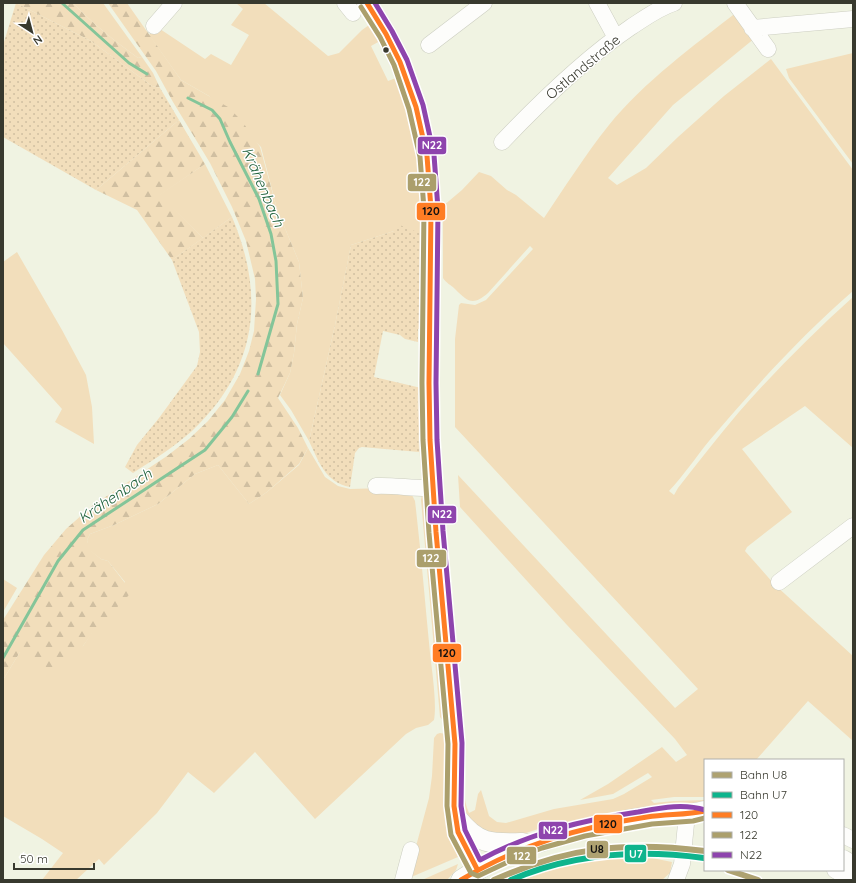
<svg xmlns="http://www.w3.org/2000/svg" width="856" height="883" viewBox="0 0 856 883" font-family="Quicksand,sans-serif">
	<style>
		.green { fill: #f2debb }
		.forest { fill: url(#forest-firs) }
		.garden { fill: url(#garden-dots) }
		.lines { fill: none; stroke-linecap: round; stroke-linejoin: round }
		.stream { stroke: #84c599; stroke-width: 3 }
		.minor-casing { stroke: #cccec1; stroke-width: 17 }
		.major-casing { stroke: #cccec1; stroke-width: 21 }
		.minor { stroke: #fdfdfb; stroke-width: 16 }
		.major { stroke: #fdfdfb; stroke-width: 20 }
		.bus-1-casing { stroke: #fff; stroke-width: 8 }
		.bus-2-casing { stroke: #fff; stroke-width: 8 }
		.bus-3-casing { stroke: #fff; stroke-width: 8 }
		.bus-1 { stroke: #ff7d24; stroke-width: 5 }
		.bus-2 { stroke: #ab9f6c; stroke-width: 5 }
		.bus-3 { stroke: #8e44ad; stroke-width: 5 }
		.rail-1-casing { stroke: #fff; stroke-width: 9 }
		.rail-2-casing { stroke: #fff; stroke-width: 9 }
		.rail-1 { stroke: #aea271; stroke-width: 6 }
		.rail-2 { stroke: #0eb48d; stroke-width: 6 }
		.bus-dot { fill: #38392e; stroke: #fff; stroke-width: 1.5 }
		.labels { text-anchor: middle; stroke-width: 3; stroke-linejoin: round; paint-order: stroke }
		.street-label { font-size: 14px; fill: #38392e; stroke: #fff }
		.water-label { font-size: 15px; font-style: italic; fill: #22633d; stroke: #fff }
		.line-badge { stroke: #fff; stroke-width: 1.5 }
		.badge-label { font-size: 11px; text-anchor: middle; font-weight: bold; fill: #fff }
		.pale-badge-label { font-size: 11px; text-anchor: middle; font-weight: bold; fill: #111 }
	</style>
	<defs>
		<pattern id="forest-firs" width="22" height="20" patternUnits="userSpaceOnUse"><rect width="22" height="20" fill="#f2debb"/><path d="M5 1l3.5 6h-7zM16 11l3.5 6h-7z" fill="#d0bfa1"/></pattern>
		<pattern id="garden-dots" width="8" height="8" patternUnits="userSpaceOnUse"><rect width="8" height="8" fill="#f2debb"/><path d="M2 2h.1M6 6h.1" fill="none" stroke="#d0bfa1" stroke-width="1.8" stroke-linecap="round"/></pattern>
	</defs>
	<rect width="100%" height="100%" fill="#f0f3e2"/>
	<path class="green" d="M 73,3 L 103,3 L 142,57 L 138,58 C 115,41 93,24 73,3 Z
		M 236,3 L 264,3 L 328,56 L 339,53 L 362,30 L 372,23 L 380,41 L 371,46 L 388,81 L 396,78 L 416,128 L 425,235 L 394,231 L 351,245 L 335,325 L 309,441 L 291,410 L 280,395 L 290,373 L 294,353 L 297,324 L 303,298 L 299,262 L 277,209 L 261,147 L 209,96 L 181,80 L 149,35 L 157,27 L 205,59 L 211,54 L 231,65 L 249,35 L 231,25 L 243,9 Z
		M 737,12 L 755,38 L 673,105 L 608,178 L 617,185 L 646,168 L 678,137 L 724,96 L 771,59 L 853,170 L 853,291 C 801,336 754,388 709,441 C 696,457 684,475 669,491 L 674,495 L 678,488 C 698,462 718,437 739,412 C 775,371 813,333 853,297 L 853,448 L 805,406 L 742,449 L 792,512 L 747,547 L 745,551 L 774,584 L 853,656 L 853,741 L 808,701 L 756,760 L 705,760 L 705,797 L 674,797 L 651,800 L 654,803 L 674,801 L 705,800 L 705,805 L 587,818 L 544,827 L 517,836 L 487,837 L 463,815 L 463,778 L 465,780 C 464,792 464,802 469,813 L 475,810 L 478,794 L 481,790 L 489,816 L 497,822 L 506,823 L 554,809 L 613,799 L 624,794 L 652,777 L 648,773 L 613,794 L 580,800 L 608,784 L 662,747 L 676,762 L 687,755 L 675,739 L 567,625 L 460,507 L 458,475 L 675,708 L 698,689 L 455,427 L 455,339 L 459,305 L 461,303 L 475,305 L 486,300 L 533,249 L 530,246 L 488,293 C 473,306 468,302 455,289 C 451,285 446,283 443,278 L 443,206 L 462,190 L 479,172 L 491,176 L 507,190 L 516,195 L 544,218 C 565,187 585,155 609,125 C 645,81 692,47 737,12 Z
		M 853,53 L 853,164 L 789,78 L 786,69 Z
		M 205,164 L 232,217 L 203,238 L 159,195 Z
		M 17,252 L 62,330 L 86,375 L 92,407 L 94,444 L 55,422 L 62,409 L 3,343 L 3,262 Z
		M 417,387 L 422,388 L 426,477 L 422,483 L 418,431 Z
		M 308,448 L 325,477 L 338,486 L 350,489 L 385,488 L 412,495 L 415,501 C 421,552 425,602 430,653 C 432,671 437,704 434,720 L 428,725 L 416,728 L 406,734 L 315,819 L 255,752 L 214,793 L 188,772 L 157,813 L 104,865 L 99,859 L 76,880 L 42,880 L 63,853 L 42,839 L 3,816 L 3,680 L 20,652 L 83,646 L 125,582 L 108,561 L 101,559 L 89,550 L 87,540 L 90,534 L 114,525 L 158,504 L 195,474 L 218,465 L 249,504 L 267,492 L 299,465 Z
		M 423,494 L 445,720 L 443,721 L 440,717 L 421,500 L 422,495 Z
		M 3,579 L 17,588 L 3,612 Z
		M 440,733 L 446,734 L 452,840 L 458,857 L 409,878 L 408,876 L 429,798 L 432,776 L 434,738 L 437,734 Z
		M 596,858 L 652,858 L 672,862 L 670,873 L 662,880 L 521,880 L 543,871 Z
		M 458,864 L 456,870 L 447,880 L 422,880 Z"/>
	<path class="forest" d="M 16,3 L 73,3 C 93,24 115,41 138,58 L 142,57 L 153,73 L 160,88 L 152,86 L 91,41 Z
		M 108,3 L 127,3 L 181,80 L 228,107 L 242,121 L 260,147 L 277,209 L 299,262 L 303,298 L 297,324 L 294,353 L 290,373 L 278,398 L 298,428 L 308,448 L 299,464 L 267,492 L 249,504 L 218,465 L 195,474 L 158,504 L 114,525 L 90,534 L 87,540 L 90,550 L 101,559 L 108,561 L 125,583 L 129,595 L 93,632 L 83,646 L 55,672 L 20,652 L 3,680 L 3,620 L 44,555 L 66,529 L 92,506 L 167,456 L 189,439 L 208,421 L 225,400 L 240,374 L 249,351 L 254,331 L 256,299 L 255,279 L 246,241 L 232,207 L 210,163 L 173,102 L 156,71 Z
		M 179,120 L 205,164 L 160,195 L 203,238 L 172,260 L 137,210 L 96,190 Z"/>
	<path class="garden" d="M 16,3 L 91,41 L 152,86 L 160,88 L 179,120 L 96,190 L 3,137 L 3,45 Z
		M 232,217 C 266,297 257,370 192,431 C 174,447 153,460 133,473 L 125,467 L 137,445 L 159,418 L 197,366 L 200,352 L 199,332 L 172,260 Z
		M 397,224 L 425,235 L 424,329 L 418,329 L 418,342 L 405,339 L 400,335 L 383,331 L 374,377 L 417,387 L 419,452 L 362,447 L 359,448 L 355,453 L 350,487 C 325,482 319,462 309,441 L 335,325 L 351,245 L 394,231 Z"/>
	<g class="lines">
		<path class="stream" d="M 62,3 L 129,63 L 147,74
			M 188,98 L 212,110 L 220,119 L 230,142 L 259,199 L 271,234 L 276,261 L 278,304 L 258,374
			M 3,658 L 58,561 L 83,530 L 205,450 L 232,417 L 248,391"/>
		<defs>
			<path id="minor" d="M 345,3 L 353,13
				M 597,3 L 616,38
				M 735,3 L 768,49
				M 154,26 L 174,3
				M 752,28 L 853,19
				M 429,45 L 484,3
				M 502,142 C 541,101 584,59 631,27 C 645,18 658,8 674,3
				M 376,486 C 395,485 414,489 433,488
				M 779,582 L 853,526
				M 843,835 L 853,840
				M 835,870 L 852,880
				M 403,880 L 411,850
				M 676,880 L 682,864 L 687,814"/>
			<path id="major" d="M 367,3 L 386,34 L 400,62 L 416,107 L 427,156 L 431,209 L 429,383 L 430,440 L 436,532 L 455,744 L 454,806 L 458,832 L 477,869
				M 457,818 C 478,845 491,844 523,843
				M 843,860 L 853,866
				M 461,880 C 517,843 581,827 647,817 C 666,814 687,816 705,811"/>
		</defs>
		<use href="#minor" class="minor-casing"/>
		<use href="#major" class="major-casing"/>
		<use href="#minor" class="minor"/>
		<use href="#major" class="major"/>
		<defs>
			<path id="bus-1" d="M 367,3 L 386,34 L 400,62 L 416,107 L 427,156 L 431,209 L 429,383 L 430,440 L 436,532 L 455,744 L 454,806 L 458,832 L 477,869
				M 461,880 C 519,845 580,827 647,817 C 667,814 686,815 705,811"/>
			<path id="bus-2" d="M 361,7 L 380,37 L 394,65 L 409,109 L 420,157 L 424,209 L 422,383 L 423,440 L 429,533 L 448,744 L 447,806 L 451,835 L 471,873 L 478,876 L 521,856 L 542,848 L 585,836 L 652,824 L 693,821 L 705,818"/>
			<path id="bus-3" d="M 375,3 L 392,31 L 407,60 L 423,105 L 434,155 L 438,209 L 436,383 L 437,440 L 443,531 L 462,743 L 461,806 L 465,830 L 480,860 C 530,833 583,820 638,812 C 660,808 683,803 705,810"/>
		</defs>
		<use href="#bus-1" class="bus-1-casing"/>
		<use href="#bus-2" class="bus-2-casing"/>
		<use href="#bus-3" class="bus-3-casing"/>
		<use href="#bus-1" class="bus-1"/>
		<use href="#bus-2" class="bus-2"/>
		<use href="#bus-3" class="bus-3"/>
		<defs>
			<path id="rail-1" d="M 728,870 L 758,880
				M 494,880 C 567,847 626,841 705,851"/>
			<path id="rail-2" d="M 511,880 C 573,853 638,849 704,858"/>
		</defs>
		<use href="#rail-1" class="rail-1-casing"/>
		<use href="#rail-2" class="rail-2-casing"/>
		<use href="#rail-1" class="rail-1"/>
		<use href="#rail-2" class="rail-2"/>
	</g>
	<circle class="bus-dot" cx="386" cy="50" r="3.5"/>
	<g class="labels">
		<g class="street-label">
			<text transform="translate(583 67) rotate(-40)" y="5">Ostlandstraße</text>
		</g>
		<g class="water-label">
			<text transform="translate(263 187) rotate(67)" y="5">Krähenbach</text>
			<text transform="translate(115 496) rotate(-34)" y="5">Krähenbach</text>
		</g>
	</g>
	<g class="line-badge">
		<rect x="417" y="136" width="30" height="19" rx="4" fill="#8e44ad"/>
		<rect x="407" y="173" width="30" height="19" rx="4" fill="#ab9f6c"/>
		<rect x="416" y="202" width="30" height="19" rx="4" fill="#ff7d24"/>
		<rect x="427" y="505" width="30" height="19" rx="4" fill="#8e44ad"/>
		<rect x="416" y="549" width="31" height="19" rx="4" fill="#ab9f6c"/>
		<rect x="432" y="643" width="30" height="20" rx="4" fill="#ff7d24"/>
		<rect x="593" y="814" width="30" height="20" rx="4" fill="#ff7d24"/>
		<rect x="538" y="821" width="30" height="19" rx="4" fill="#8e44ad"/>
		<rect x="586" y="840" width="23" height="19" rx="4" fill="#aea271"/>
		<rect x="624" y="844" width="23" height="19" rx="4" fill="#0eb48d"/>
		<rect x="506" y="846" width="31" height="19" rx="4" fill="#ab9f6c"/>
	</g>
	<g class="badge-label">
		<text x="432" y="149">N22</text>
		<text x="422" y="186">122</text>
		<text x="442" y="518">N22</text>
		<text x="431" y="562">122</text>
		<text x="553" y="834">N22</text>
		<text x="636" y="858">U7</text>
		<text x="522" y="860">122</text>
	</g>
	<g class="pale-badge-label">
		<text x="431" y="215">120</text>
		<text x="447" y="657">120</text>
		<text x="608" y="828">120</text>
		<text x="597" y="853">U8</text>
	</g>
	<rect width="856" height="883" fill="none" stroke="#38392e" stroke-width="8"/>
	<rect x="704" y="759" width="140" height="112" fill="#ffffff" stroke="#afb0ab"/>
	<rect x="712" y="772" width="20" height="6" fill="#aea271" stroke="#afb0ab"/>
	<text x="740" y="779" font-size="12" fill="#38392e">Bahn U8</text>
	<rect x="712" y="792" width="20" height="6" fill="#0eb48d" stroke="#afb0ab"/>
	<text x="740" y="799" font-size="12" fill="#38392e">Bahn U7</text>
	<rect x="712" y="812" width="20" height="6" fill="#ff7d24" stroke="#afb0ab"/>
	<text x="740" y="819" font-size="12" fill="#38392e">120</text>
	<rect x="712" y="832" width="20" height="6" fill="#ab9f6c" stroke="#afb0ab"/>
	<text x="740" y="839" font-size="12" fill="#38392e">122</text>
	<rect x="712" y="852" width="20" height="6" fill="#8e44ad" stroke="#afb0ab"/>
	<text x="740" y="859" font-size="12" fill="#38392e">N22</text>
	<g transform="translate(32 32) rotate(144)" stroke="#ffffff" stroke-width="3" paint-order="stroke">
	<path d="M0-3L7 15L0 10L-7 15Z" fill="#38392e"/>
	<text y="-6" font-size="11" font-weight="bold" text-anchor="middle" fill="#38392e">N</text>
	</g>
	<path d="M14 863v6h80v-6" fill="none" stroke="#38392e" stroke-width="2"/>
	<text x="20" y="863" font-size="12" fill="#38392e" stroke="#ffffff" stroke-width="3" paint-order="stroke">50 m</text>
</svg>
